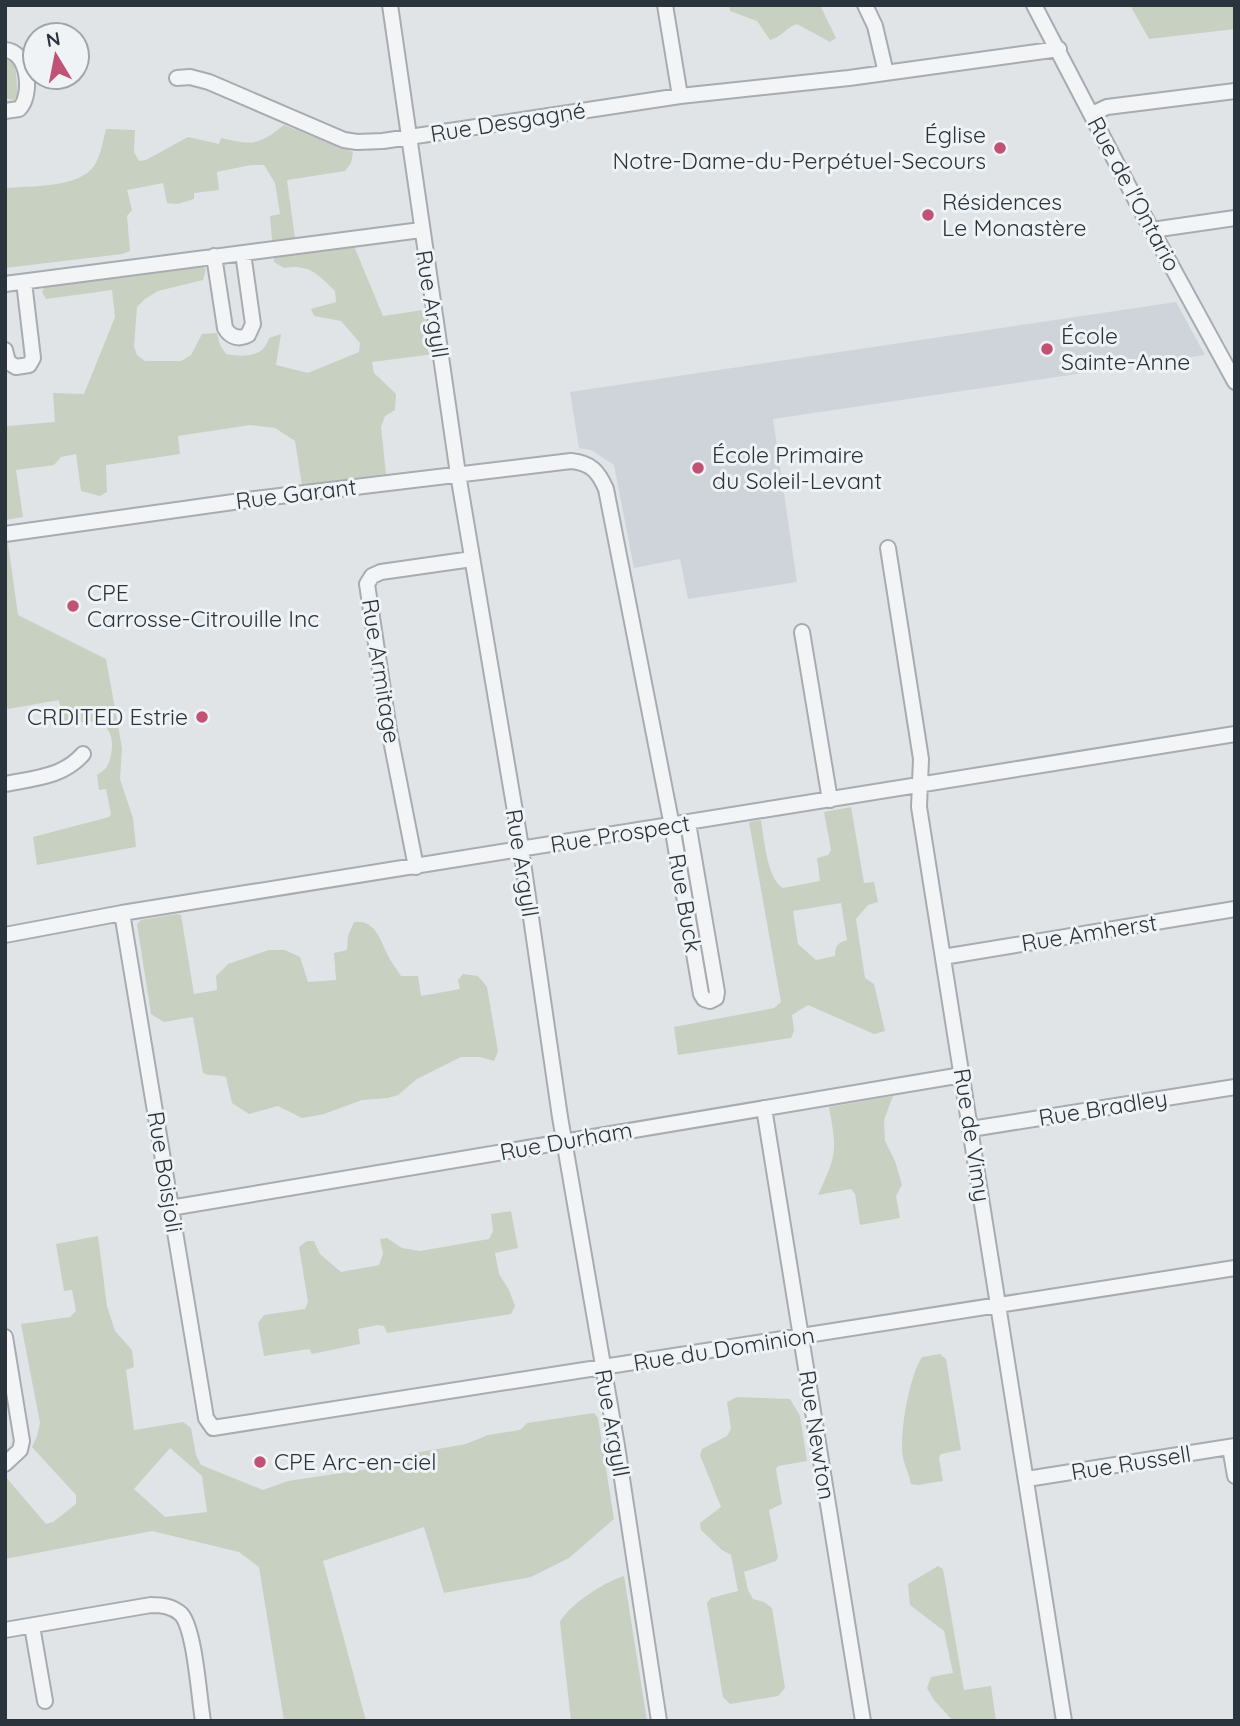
<svg xmlns="http://www.w3.org/2000/svg" width="1240" height="1726" viewBox="0 0 1240 1726" font-family="Quicksand,sans-serif">
	<style>
		.built { fill: #ced4d9 }
		.green { fill: #c8d0c2; fill-rule: evenodd }
		.lines { fill: none; stroke-linecap: round; stroke-linejoin: round }
		.minor-casing { stroke: #a6acb1; stroke-width: 18 }
		.minor { stroke: #f2f4f6; stroke-width: 14 }
		.poi-dot { fill: #bf5275; stroke: #eff3f5; stroke-width: 2.5 }
		.labels { text-anchor: middle; stroke-width: 6; stroke-linejoin: round; paint-order: stroke }
		.street-label { font-size: 23px; fill: #2a343d; stroke: #eff3f5 }
		.poi-label { font-size: 23px; fill: #2a343d; stroke: #eff3f5; text-anchor: start }
	</style>
	<rect width="100%" height="100%" fill="#e0e4e7"/>
	<path class="built" d="M 1176,302 L 1205,355 L 773,419 L 797,582 L 688,599 L 680,559 L 634,568 L 614,465 L 591,450 L 579,448 L 570,392 Z"/>
	<path class="green" d="M 729,5 L 820,5 L 836,38 L 830,42 L 797,24 C 785,28 782,37 770,40 L 757,21 L 730,11 Z
		M 1130,5 L 1235,5 L 1235,29 L 1149,39 Z
		M 5,59 L 12,60 L 15,64 L 18,94 L 14,100 L 5,98 Z
		M 284,125 L 353,152 L 351,163 L 345,171 L 287,180 L 297,253 L 354,246 L 383,316 L 423,310 L 434,354 L 372,362 L 374,373 L 396,394 L 395,410 L 385,416 L 381,427 L 386,474 L 302,485 L 295,441 L 275,428 L 250,425 L 178,436 L 180,454 L 106,465 L 107,492 L 100,496 L 81,491 L 76,454 L 61,457 L 54,465 L 16,470 L 23,517 L 5,520 L 5,405 L 7,426 L 55,422 L 53,393 L 84,394 L 115,317 L 112,290 L 46,299 L 42,292 L 45,286 L 203,267 L 206,269 L 203,280 L 158,291 L 145,299 L 137,307 L 134,346 L 137,355 L 145,361 L 181,361 L 191,355 L 202,334 L 217,333 L 220,345 L 226,354 C 244,357 263,358 269,338 L 281,334 L 276,365 L 308,373 L 359,352 L 360,343 L 341,321 L 314,316 L 311,309 L 336,302 L 335,291 C 317,274 310,264 284,268 L 274,262 L 270,216 L 280,214 L 275,183 L 264,165 L 251,165 L 217,172 L 219,190 L 194,193 L 194,199 L 178,204 L 167,203 L 163,183 L 127,190 L 132,210 L 127,216 L 130,251 L 122,254 L 5,268 L 5,188 C 30,186 79,188 94,166 C 101,156 103,140 106,129 L 135,130 L 134,152 L 139,161 L 146,160 L 188,137 L 219,144 L 221,138 C 252,145 258,146 284,125 Z
		M 8,543 L 18,615 L 106,659 L 122,748 L 120,779 L 133,818 L 136,847 L 37,865 L 33,837 L 109,817 L 111,814 L 106,789 L 99,790 L 97,775 C 100,773 103,771 106,768 C 113,757 116,733 103,725 C 91,718 76,723 63,726 L 59,700 L 8,709 L 5,703 L 5,544 Z
		M 851,807 L 864,883 L 874,882 L 878,902 L 868,905 L 856,919 L 865,978 L 874,984 L 885,1031 L 874,1034 L 808,1005 L 792,1015 L 794,1031 L 791,1038 L 678,1055 L 674,1027 L 774,1008 L 781,1002 L 749,822 L 761,820 C 764,838 767,879 783,888 L 820,881 L 817,858 L 828,855 L 831,850 L 824,812 ZM 841,903 L 847,940 C 837,943 835,946 835,956 L 816,960 L 798,944 L 793,911 Z
		M 177,914 L 181,915 L 194,994 L 217,990 L 216,976 L 228,964 L 269,950 L 285,950 L 300,957 L 308,982 L 336,980 L 334,953 L 347,950 L 348,936 L 354,922 C 378,919 381,945 391,961 C 394,966 398,971 401,976 L 418,976 L 421,996 L 460,989 L 458,980 L 463,974 L 478,976 L 487,987 L 498,1051 L 494,1061 L 480,1057 L 461,1057 L 417,1079 L 398,1095 L 388,1098 L 362,1100 L 324,1114 L 302,1118 L 278,1106 L 249,1114 L 232,1103 L 226,1077 C 218,1074 212,1077 203,1073 L 193,1017 L 164,1022 L 151,1014 L 137,924 L 141,920 Z
		M 893,1096 L 884,1120 L 885,1141 L 895,1161 L 902,1185 L 896,1196 L 900,1218 L 860,1225 L 855,1194 L 851,1189 L 818,1195 C 837,1154 837,1151 829,1107 Z
		M 511,1211 L 518,1248 L 495,1253 L 499,1274 L 509,1290 L 515,1306 L 511,1314 L 387,1333 L 384,1326 L 378,1325 L 358,1329 L 360,1344 L 312,1354 L 309,1349 L 264,1356 L 258,1323 L 264,1315 L 305,1309 L 308,1302 L 299,1247 L 307,1241 L 314,1241 L 320,1254 L 341,1272 L 379,1265 L 383,1254 L 380,1239 L 387,1238 L 402,1248 L 420,1251 L 489,1239 L 493,1231 L 491,1214 Z
		M 98,1236 L 107,1306 L 115,1331 L 132,1350 L 134,1367 L 126,1370 L 134,1430 L 183,1422 L 191,1428 L 196,1455 L 201,1465 L 263,1490 L 288,1481 L 395,1465 L 409,1454 L 466,1444 L 488,1435 L 520,1430 L 527,1423 L 594,1413 L 598,1418 L 614,1519 L 569,1558 L 531,1577 L 444,1593 L 424,1527 L 323,1561 L 366,1721 L 284,1721 L 259,1567 L 239,1552 L 152,1531 L 5,1559 L 5,1476 L 46,1524 L 53,1522 L 76,1504 L 76,1495 L 32,1447 L 37,1436 L 40,1423 L 21,1324 L 70,1317 L 76,1311 L 72,1290 L 64,1291 L 56,1244 ZM 170,1448 L 202,1476 L 207,1512 L 165,1517 L 134,1489 Z
		M 940,1354 L 946,1359 L 961,1450 L 941,1454 L 939,1458 L 943,1481 L 918,1485 L 911,1484 C 909,1475 905,1466 903,1458 C 899,1434 909,1377 922,1357 Z
		M 737,1397 L 790,1399 L 800,1416 L 807,1461 L 778,1466 L 776,1469 L 782,1504 L 769,1510 L 778,1557 L 776,1561 L 744,1572 L 748,1590 L 753,1599 L 764,1602 L 772,1608 L 785,1688 L 778,1696 L 730,1704 L 723,1697 L 707,1603 L 711,1598 L 738,1591 L 731,1555 L 722,1550 L 701,1530 L 700,1523 L 721,1507 L 700,1455 L 702,1449 L 727,1436 L 731,1429 L 727,1402 Z
		M 938,1566 L 943,1569 L 964,1690 L 991,1686 L 996,1721 L 953,1721 L 934,1700 L 927,1688 L 931,1677 L 953,1673 L 944,1631 L 910,1605 L 908,1584 Z
		M 624,1576 L 647,1721 L 571,1721 L 560,1622 C 569,1605 604,1582 624,1576 Z"/>
	<g class="lines">
		<defs>
			<path id="minor" d="M 390,5 L 458,474 L 519,835 L 560,1117 L 617,1446 L 659,1721
				M 665,5 L 680,96
				M 865,5 L 875,26 L 886,73
				M 1034,5 L 1142,212 L 1235,382
				M 5,50 C 29,51 33,96 19,109 L 5,111
				M 177,78 L 190,77 L 209,82 L 344,140 L 357,142 L 383,141 L 680,96 L 849,78 L 1059,49
				M 1092,114 L 1107,107 L 1235,91
				M 1152,230 L 1235,218
				M 214,256 L 225,328 C 230,337 239,340 248,335 L 253,324 L 243,253
				M 5,284 L 421,230
				M 5,350 L 8,362 L 16,367 L 29,365 L 33,358 L 24,282
				M 5,534 L 255,499 L 571,461 C 591,463 598,471 606,489 L 672,826 L 701,994 L 704,999 L 710,1001 L 716,998 L 717,992 L 688,823
				M 888,548 L 921,759 L 919,807 L 1064,1721
				M 802,632 L 830,800
				M 5,784 C 35,778 63,777 83,754
				M 416,867 L 389,730 L 367,584 L 372,576 L 381,572 L 472,559
				M 122,913 L 206,1418 L 213,1428 L 1235,1268
				M 5,935 L 122,913 L 1235,734
				M 943,957 L 1235,909
				M 764,1108 L 863,1721
				M 971,1129 L 1235,1087
				M 170,1208 L 962,1075
				M 5,1337 L 22,1441 L 20,1450 L 5,1464
				M 1230,1447 L 1235,1476
				M 1027,1479 L 1235,1446
				M 32,1626 L 45,1701
				M 5,1630 L 151,1605 C 162,1605 172,1606 181,1614 C 195,1629 199,1698 203,1721"/>
		</defs>
		<use href="#minor" class="minor-casing"/>
		<use href="#minor" class="minor"/>
	</g>
	<g class="poi-dot">
		<circle cx="1000" cy="148" r="7"/>
		<circle cx="928" cy="215" r="7"/>
		<circle cx="1047" cy="349" r="7"/>
		<circle cx="698" cy="468" r="7"/>
		<circle cx="73" cy="606" r="7"/>
		<circle cx="202" cy="717" r="7"/>
		<circle cx="260" cy="1462" r="7"/>
	</g>
	<g class="labels">
		<g class="street-label">
			<text transform="translate(508 122) rotate(-9)" y="8">Rue Desgagné</text>
			<text transform="translate(1134 194) rotate(62)" y="8">Rue de l'Ontario</text>
			<text transform="translate(432 304) rotate(81)" y="8">Rue Argyll</text>
			<text transform="translate(296 494) rotate(-7)" y="8">Rue Garant</text>
			<text transform="translate(381 671) rotate(81)" y="8">Rue Armitage</text>
			<text transform="translate(620 834) rotate(-9)" y="8">Rue Prospect</text>
			<text transform="translate(522 863) rotate(81)" y="8">Rue Argyll</text>
			<text transform="translate(685 903) rotate(80)" y="8">Rue Buck</text>
			<text transform="translate(1089 933) rotate(-9)" y="8">Rue Amherst</text>
			<text transform="translate(1103 1108) rotate(-9)" y="8">Rue Bradley</text>
			<text transform="translate(972 1135) rotate(81)" y="8">Rue de Vimy</text>
			<text transform="translate(566 1141) rotate(-10)" y="8">Rue Durham</text>
			<text transform="translate(165 1172) rotate(81)" y="8">Rue Boisjoli</text>
			<text transform="translate(724 1349) rotate(-9)" y="8">Rue du Dominion</text>
			<text transform="translate(612 1423) rotate(80)" y="8">Rue Argyll</text>
			<text transform="translate(817 1435) rotate(81)" y="8">Rue Newton</text>
			<text transform="translate(1131 1463) rotate(-9)" y="8">Rue Russell</text>
		</g>
		<g class="poi-label">
			<text x="986" y="143" text-anchor="end">Église<tspan x="986" dy="26">Notre-Dame-du-Perpétuel-Secours</tspan></text>
			<text x="942" y="210">Résidences<tspan x="942" dy="26">Le Monastère</tspan></text>
			<text x="1061" y="344">École<tspan x="1061" dy="26">Sainte-Anne</tspan></text>
			<text x="712" y="463">École Primaire<tspan x="712" dy="26">du Soleil-Levant</tspan></text>
			<text x="87" y="601">CPE<tspan x="87" dy="26">Carrosse-Citrouille Inc</tspan></text>
			<text x="188" y="725" text-anchor="end">CRDITED Estrie</text>
			<text x="274" y="1470">CPE Arc-en-ciel</text>
		</g>
	</g>
	<rect width="1240" height="1726" fill="none" stroke="#2a343d" stroke-width="14"/>
	<g transform="translate(56 56) rotate(350)"><circle r="33" fill="#eff3f5" stroke="#a0a7ab" stroke-width="2"/>
	<path d="M0-5L12 26L0 18L-12 26Z" fill="#bf5275"/>
	<text y="-10" font-size="19" font-weight="bold" text-anchor="middle" fill="#2a343d">N</text>
	</g>
</svg>
